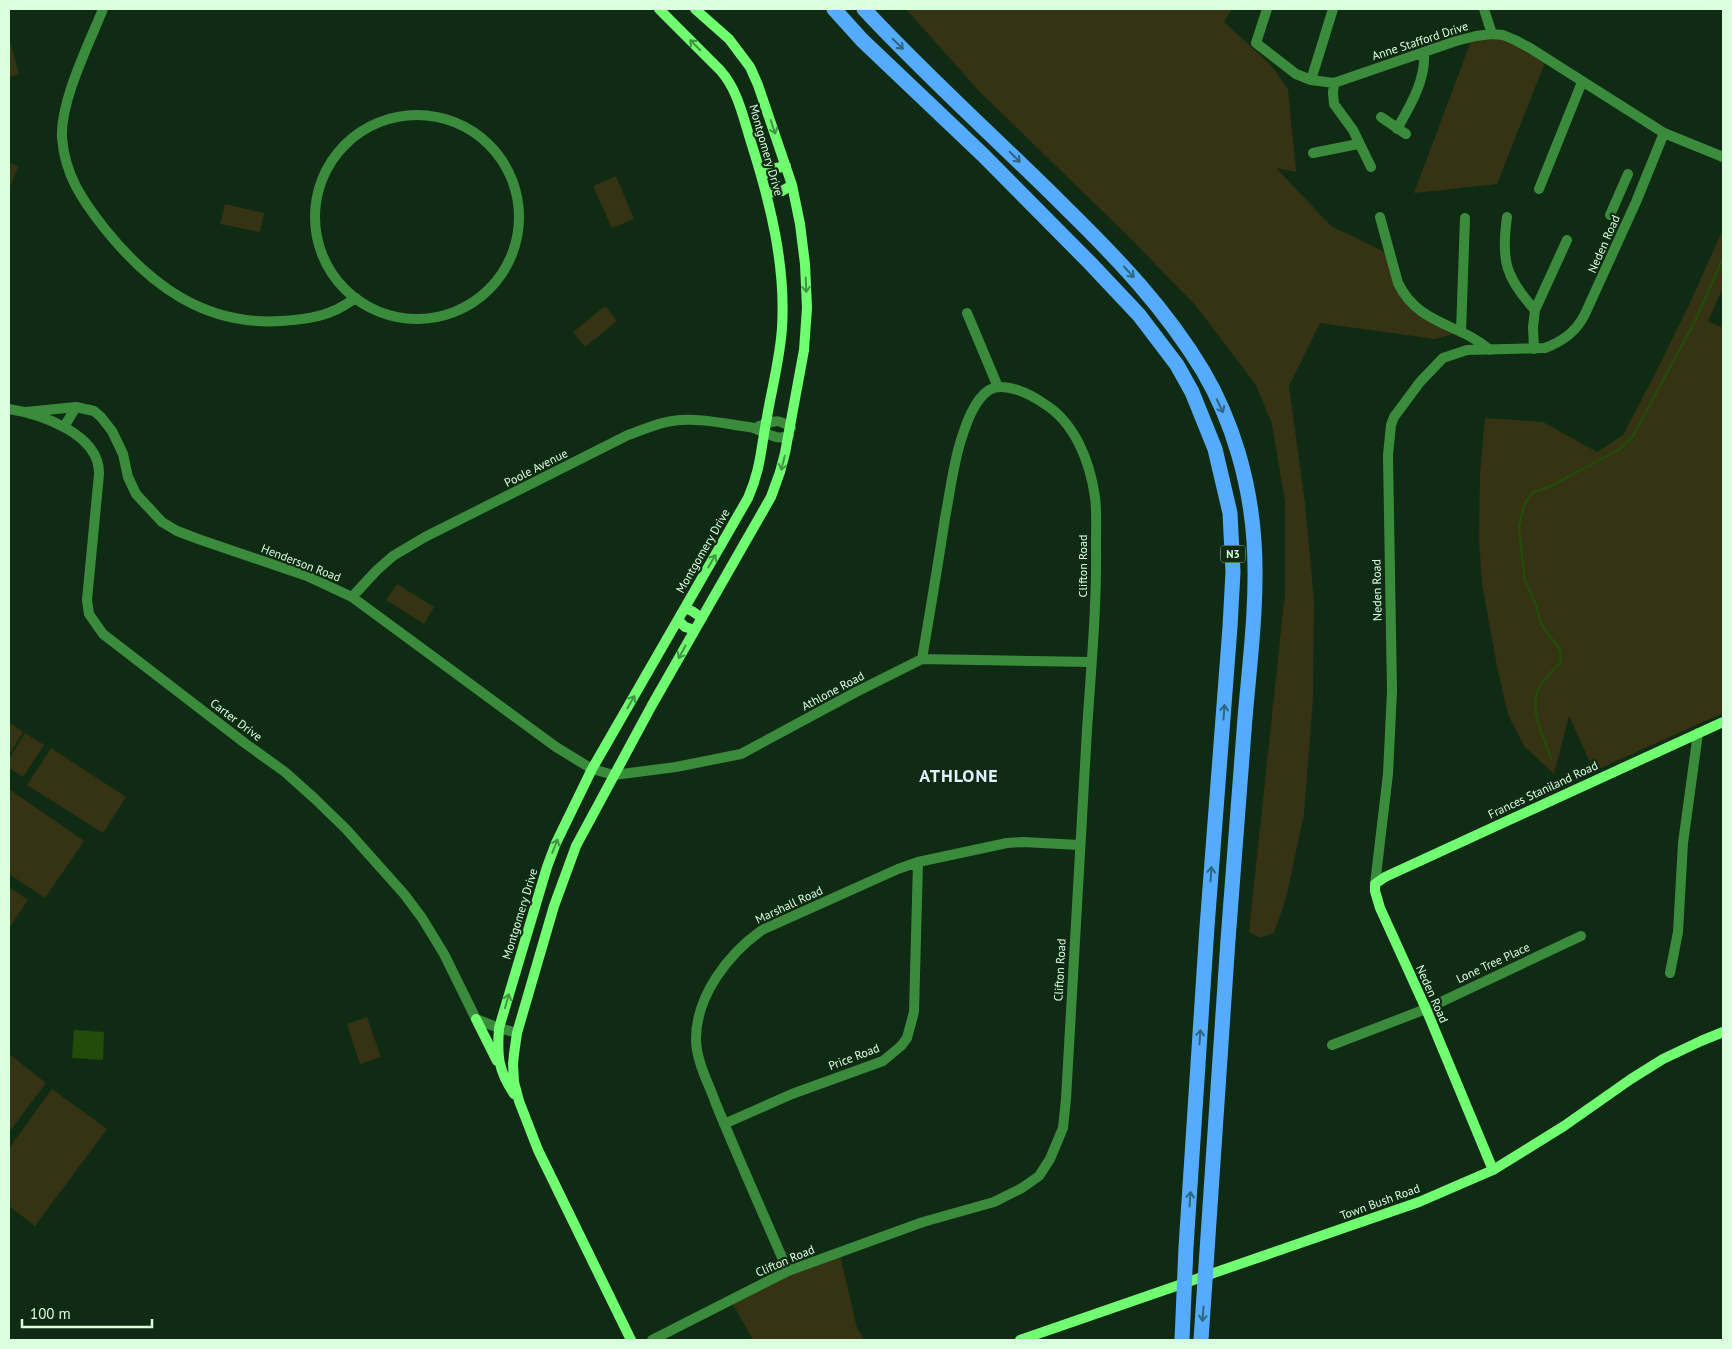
<svg xmlns="http://www.w3.org/2000/svg" width="1732" height="1349" viewBox="0 0 1732 1349" font-family="'PT Sans',sans-serif">
	<style>
		.green { fill: #353313 }
		.water { fill: #234b0a }
		.lines { fill: none; stroke-linecap: round; stroke-linejoin: round }
		.stream { stroke: #234b0a; stroke-width: 2.5 }
		.street { stroke: #3b8b3c; stroke-width: 10 }
		.secondary { stroke: #71ff72; stroke-width: 10 }
		.highway { stroke: #55abff; stroke-width: 15 }
		.oneway { stroke: #2f657e }
		.oneway2 { stroke: #409543 }
		.labels { text-anchor: middle; stroke-width: 4.5; stroke-linejoin: round; paint-order: stroke }
		.shield { fill: #102b14; stroke: #9dbfa1; stroke-width: 1 }
		.shield-label { font-size: 11px; font-weight: bold; fill: #daffde }
		.street-label { font-size: 12px; fill: #daffde; stroke: #102b14 }
		.district-label { font-size: 18px; font-weight: bold; letter-spacing: 1px; fill: #dcf3ff; stroke: #102b14 }
	</style>
	<rect width="100%" height="100%" fill="#102b14"/>
	<path class="green" d="M 906,9 L 1232,9 L 1224,22 L 1270,64 L 1288,89 L 1296,172 L 1276,168 L 1331,226 L 1385,252 L 1415,303 L 1460,332 L 1435,339 L 1320,323 L 1289,386 L 1305,503 L 1314,601 L 1313,699 L 1304,814 L 1286,899 L 1274,933 L 1260,938 L 1249,932 L 1285,593 L 1285,501 L 1272,424 L 1256,385 L 1196,306 L 1128,236 L 978,90 Z
		M 9,37 L 19,74 L 9,77 Z
		M 1491,37 L 1503,39 L 1546,60 L 1497,184 L 1414,193 L 1471,41 Z
		M 9,162 L 18,167 L 10,187 L 9,186 Z
		M 616,176 L 634,219 L 612,228 L 593,186 Z
		M 225,204 L 264,213 L 260,232 L 220,224 Z
		M 1723,229 L 1723,288 L 1708,321 L 1723,328 L 1723,713 L 1594,771 L 1569,716 L 1554,774 L 1525,747 L 1508,715 L 1497,666 L 1482,584 L 1479,539 L 1480,474 L 1485,418 L 1543,422 L 1597,452 L 1623,435 L 1654,376 L 1690,303 Z
		M 605,306 L 617,321 L 585,347 L 573,332 Z
		M 397,584 L 434,607 L 424,624 L 386,600 Z
		M 9,722 L 23,732 L 9,755 Z
		M 25,733 L 44,745 L 23,777 L 9,768 L 9,759 Z
		M 51,748 L 126,797 L 103,833 L 27,785 Z
		M 9,789 L 84,841 L 45,898 L 9,874 Z
		M 9,887 L 28,900 L 9,928 Z
		M 367,1017 L 381,1057 L 360,1064 L 347,1024 Z
		M 9,1054 L 46,1083 L 9,1132 Z
		M 52,1089 L 107,1129 L 35,1226 L 9,1206 L 9,1148 Z
		M 839,1251 L 857,1328 L 865,1340 L 753,1340 L 731,1301 Z"/>
	<path class="water" d="M 74,1030 L 104,1032 L 103,1060 L 72,1058 Z"/>
	<g class="lines">
		<path class="stream" d="M 1551,758 C 1545,741 1532,715 1536,697 C 1538,684 1552,671 1561,662 L 1560,650 L 1541,624 L 1536,605 L 1525,581 L 1519,528 L 1524,505 L 1532,493 L 1551,486 L 1620,449 L 1633,436 L 1694,323 L 1723,258"/>
		<path class="street" d="M 103,9 C 89,44 60,101 62,138 C 65,175 82,200 105,229 C 150,285 205,326 281,321 C 298,320 318,318 333,311 C 341,308 349,302 356,298
			M 1267,9 L 1256,43 L 1296,74 L 1311,80 L 1334,83 L 1456,41 L 1476,36 L 1492,34 L 1503,35 L 1515,40 L 1530,48 L 1664,133 L 1723,157
			M 1484,9 L 1492,34
			M 1311,80 L 1333,9
			M 1334,83 L 1333,93 L 1334,104 L 1353,130 L 1371,167
			M315 217a102 102 0 1 1 204 0a102 102 0 1 1-204 0Z
			M 1381,117 L 1406,134
			M 1397,129 C 1410,106 1426,80 1424,53
			M 1313,153 L 1358,144
			M 1539,189 L 1582,82
			M 1610,215 L 1628,174
			M 1380,217 L 1398,283 C 1418,325 1459,323 1490,350
			M 1507,217 C 1501,260 1505,277 1535,310
			M 967,313 L 998,387
			M 1461,332 L 1465,218
			M 1534,349 L 1533,327 L 1535,310 L 1567,240
			M 9,409 C 41,414 100,434 99,474 L 87,600 L 89,614 L 103,634 L 246,744 L 285,772 L 314,798 L 346,829 L 404,894 L 422,918 L 444,954 L 476,1019 L 499,1028 L 517,1033
			M 26,412 L 76,407 L 94,411 L 101,417 L 112,431 L 123,454 L 128,477 L 136,494 L 162,522 L 177,531 L 201,540 L 307,576 L 352,597 L 556,747 L 592,769 L 614,775 L 676,767 L 741,754 L 856,692 L 922,659 L 1091,662
			M 759,426 C 774,422 777,417 791,428
			M 64,427 L 76,407
			M 352,597 L 377,570 L 393,556 L 425,537 L 628,435 C 643,430 657,423 672,421 C 698,417 725,424 749,427 C 763,429 776,443 789,435
			M 1375,884 L 1388,774 L 1392,691 L 1388,455 L 1391,425 L 1394,417 L 1420,382 L 1443,358 L 1467,350 L 1545,348 C 1563,341 1576,332 1585,314 L 1636,202 L 1664,133
			M 1670,973 L 1678,932 L 1683,843 L 1698,733
			M 1332,1045 L 1426,1009 L 1581,936
			M 724,1124 L 792,1094 L 883,1061 L 901,1046 L 907,1038 L 914,1012 L 918,862
			M 788,1271 C 764,1216 739,1160 716,1104 C 709,1084 696,1061 696,1039 C 696,996 728,954 762,930 L 898,869 L 918,862 L 1007,843 L 1023,842 L 1079,845
			M 652,1340 L 788,1271 L 923,1222 L 994,1202 L 1022,1188 L 1039,1176 L 1050,1159 L 1063,1128 L 1066,1099 C 1072,976 1079,853 1087,730 C 1091,668 1097,606 1096,545 C 1096,529 1097,512 1095,497 C 1090,462 1075,422 1043,403 C 1030,394 1004,381 989,390 C 974,400 966,424 961,440 C 953,465 950,493 945,518 C 938,565 930,612 922,659"/>
		<path class="secondary" d="M 762,176 L 772,169 L 786,166
			M 767,193 L 782,191 L 792,185
			M 685,608 L 692,611 L 702,618
			M 678,620 L 685,627 L 695,630
			M 476,1019 L 497,1061
			M 514,1094 C 498,1070 497,1056 499,1028 L 547,867 L 556,843 L 592,769 L 748,498 C 761,469 761,447 767,417 C 772,388 780,358 782,328 C 786,265 770,202 751,142 C 743,117 738,90 720,70 L 659,9
			M 1493,1170 L 1426,1009 L 1380,908 L 1375,891 L 1375,884 L 1385,877 L 1723,722
			M 631,1340 L 538,1150 L 519,1101 L 514,1082 L 513,1064 L 514,1054 L 517,1033 L 554,906 L 576,846 L 652,705 L 771,497 L 780,472 L 785,453 L 804,350 L 807,308 L 805,264 L 800,224 L 792,185 L 758,85 L 750,67 L 729,39 L 695,9
			M 1020,1340 L 1419,1202 L 1493,1170 L 1564,1126 L 1631,1079 L 1663,1059 L 1701,1041 L 1723,1032"/>
		<path class="highway" d="M 834,9 L 862,40 L 983,155 L 1090,263 L 1139,315 L 1177,365 L 1192,392 L 1215,449 L 1230,513 L 1233,572 L 1230,627 L 1207,927 L 1186,1247 L 1182,1340
			M 864,9 C 928,78 999,141 1065,207 C 1117,258 1165,308 1203,371 C 1233,422 1250,482 1254,541 C 1258,599 1250,660 1245,718 C 1239,792 1233,866 1228,940 C 1218,1074 1210,1207 1201,1340"/>
	</g>
	<defs><path id="oneway-shaft" d="M-6 0H5M1.5-3L5.5 0L1.5 3" fill="none" stroke-width="1.6" stroke-linecap="round" stroke-linejoin="round" transform="scale(1.25)"/></defs>
	<g class="oneway">
		<use href="#oneway-shaft" transform="translate(898 44) rotate(45)"/>
		<use href="#oneway-shaft" transform="translate(1015 157) rotate(45)"/>
		<use href="#oneway-shaft" transform="translate(1129 272) rotate(47)"/>
		<use href="#oneway-shaft" transform="translate(1220 406) rotate(64)"/>
		<use href="#oneway-shaft" transform="translate(1224 712) rotate(-86)"/>
		<use href="#oneway-shaft" transform="translate(1211 874) rotate(-86)"/>
		<use href="#oneway-shaft" transform="translate(1200 1037) rotate(-86)"/>
		<use href="#oneway-shaft" transform="translate(1190 1199) rotate(-86)"/>
		<use href="#oneway-shaft" transform="translate(1203 1314) rotate(94)"/>
	</g>
	<g class="oneway2">
		<use href="#oneway-shaft" transform="translate(695 45) rotate(-135)"/>
		<use href="#oneway-shaft" transform="translate(773 127) rotate(71)"/>
		<use href="#oneway-shaft" transform="translate(806 285) rotate(88)"/>
		<use href="#oneway-shaft" transform="translate(783 463) rotate(104)"/>
		<use href="#oneway-shaft" transform="translate(712 561) rotate(-60)"/>
		<use href="#oneway-shaft" transform="translate(682 652) rotate(119)"/>
		<use href="#oneway-shaft" transform="translate(631 702) rotate(-60)"/>
		<use href="#oneway-shaft" transform="translate(555 846) rotate(-68)"/>
		<use href="#oneway-shaft" transform="translate(507 1001) rotate(-74)"/>
	</g>
	<g class="labels">
		<rect class="shield" x="1220.5" y="545.5" width="25" height="17" rx="4"/>
		<g class="shield-label">
			<text x="1233" y="558">N3</text>
		</g>
		<g class="street-label">
			<text transform="translate(1420 41) rotate(-18)" y="4">Anne Stafford Drive</text>
			<text transform="translate(766 150) rotate(74)" y="4">Montgomery Drive</text>
			<text transform="translate(1604 244) rotate(-66)" y="4">Neden Road</text>
			<text transform="translate(536 468) rotate(-27)" y="4">Poole Avenue</text>
			<text transform="translate(703 551) rotate(-60)" y="4">Montgomery Drive</text>
			<text transform="translate(301 563) rotate(21)" y="4">Henderson Road</text>
			<text transform="translate(1083 566) rotate(-90)" y="4">Clifton Road</text>
			<text transform="translate(1377 590) rotate(-91)" y="4">Neden Road</text>
			<text transform="translate(833 691) rotate(-28)" y="4">Athlone Road</text>
			<text transform="translate(236 720) rotate(37)" y="4">Carter Drive</text>
			<text transform="translate(1543 790) rotate(-25)" y="4">Frances Staniland Road</text>
			<text transform="translate(789 905) rotate(-25)" y="4">Marshall Road</text>
			<text transform="translate(520 914) rotate(-73)" y="4">Montgomery Drive</text>
			<text transform="translate(1493 963) rotate(-25)" y="4">Lone Tree Place</text>
			<text transform="translate(1060 970) rotate(-87)" y="4">Clifton Road</text>
			<text transform="translate(1432 994) rotate(66)" y="4">Neden Road</text>
			<text transform="translate(854 1057) rotate(-21)" y="4">Price Road</text>
			<text transform="translate(1380 1202) rotate(-20)" y="4">Town Bush Road</text>
			<text transform="translate(785 1261) rotate(-23)" y="4">Clifton Road</text>
		</g>
		<g class="district-label">
			<text x="959" y="782">ATHLONE</text>
		</g>
	</g>
	<rect width="1732" height="1349" fill="none" stroke="#daffde" stroke-width="20"/>
	<path d="M22 1319v8h130v-8" fill="none" stroke="#daffde" stroke-width="2.5"/>
	<text x="30" y="1319" font-size="15" fill="#daffde" stroke="#102b14" stroke-width="4" paint-order="stroke">100 m</text>
</svg>
